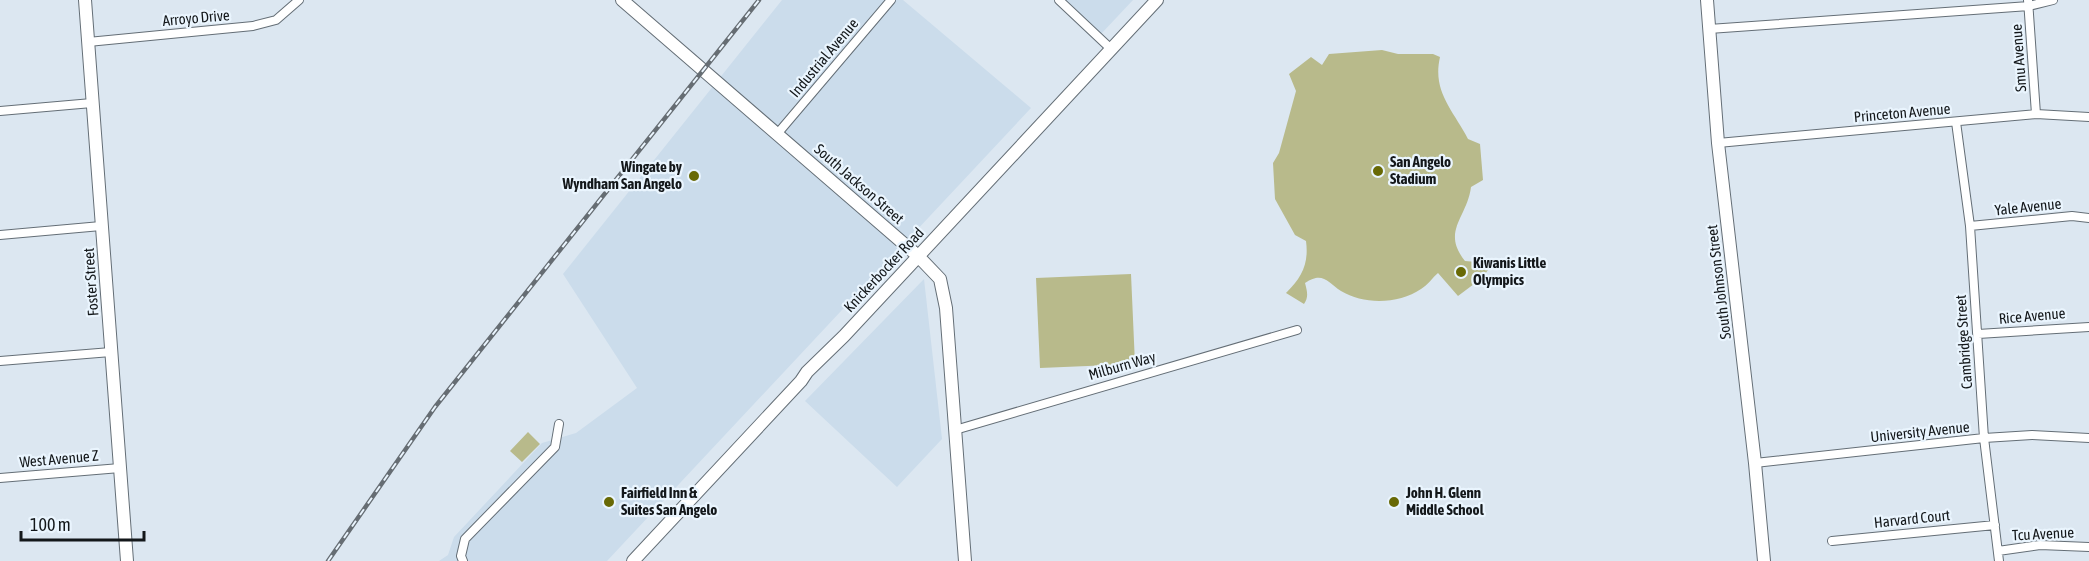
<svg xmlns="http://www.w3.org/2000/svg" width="2089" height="561" viewBox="0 0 2089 561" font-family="'Asap Condensed',sans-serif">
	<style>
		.built { fill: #cbdceb }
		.green { fill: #b8ba8b }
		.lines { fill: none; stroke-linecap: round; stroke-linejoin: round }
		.street-casing { stroke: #646e76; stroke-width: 10 }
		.secondary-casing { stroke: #646e76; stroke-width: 14 }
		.street { stroke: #fff; stroke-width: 8 }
		.secondary { stroke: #fff; stroke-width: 12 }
		.rail-casing { stroke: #666d73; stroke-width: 4.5 }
		.rail { stroke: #eaf5fe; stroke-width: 2; stroke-dasharray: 7; stroke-linecap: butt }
		.poi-dot { fill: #686905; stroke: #eaf5fe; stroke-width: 2 }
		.labels { text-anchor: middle; stroke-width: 4.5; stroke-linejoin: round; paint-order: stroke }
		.street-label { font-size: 15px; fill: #13171a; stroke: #eaf5fe }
		.poi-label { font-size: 15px; font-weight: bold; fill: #13171a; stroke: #eaf5fe; text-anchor: start }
	</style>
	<rect width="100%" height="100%" fill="#dce7f1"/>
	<path class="built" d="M 782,0 L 903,0 L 1031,108 L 607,561 L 439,561 L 448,555 L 454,537 L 542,443 L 576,433 L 637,388 L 563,274 Z
		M 1065,0 L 1133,0 L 1101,34 Z
		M 924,279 L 942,439 L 897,487 L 805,401 Z"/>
	<path class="green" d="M 1382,50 L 1398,54 L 1433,54 L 1440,57 C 1432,92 1453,110 1468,139 L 1480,144 L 1483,180 L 1471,187 C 1467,218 1441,231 1465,261 L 1477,262 L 1488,270 L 1482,278 L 1458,296 L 1438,273 C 1432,278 1428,285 1421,289 C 1399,304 1364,305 1341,291 C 1327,282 1323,271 1305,283 C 1307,291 1309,297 1304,304 L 1286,293 C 1302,277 1309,264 1306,241 L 1295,235 L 1275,199 L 1273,163 L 1279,153 L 1296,91 L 1289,74 L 1311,57 L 1322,65 L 1329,54 Z
		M 1131,274 L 1135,364 L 1040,368 L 1036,278 Z
		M 528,432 L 540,444 L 522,462 L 510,451 Z"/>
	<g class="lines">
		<defs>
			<path id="street" d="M 1059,0 L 1110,48
				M 2028,0 L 2036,114
				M 1709,29 L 2029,6 L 2053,0
				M 88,42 L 253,26 L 276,20 L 299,0
				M 0,111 L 92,103
				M 1956,122 L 1970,226 L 1984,438 L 1999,561
				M 778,133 L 891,0
				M 1718,143 L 2036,114 L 2089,117
				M 1970,226 L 2072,216 L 2089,218
				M 0,235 L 101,226
				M 1978,334 L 2089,327
				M 0,361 L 111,352
				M 955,430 L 1297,330
				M 1755,463 L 1984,438 L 2032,435 L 2089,438
				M 0,478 L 120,468
				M 1832,541 L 1995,525
				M 1998,551 L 2040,545 L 2089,547
				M 463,561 L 461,556 L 465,539 L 555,447 L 559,424"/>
			<path id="secondary" d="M 85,0 L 127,561
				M 622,0 L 918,256 L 940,279 L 946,308 L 965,561
				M 1707,0 L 1718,143 L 1755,463 L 1764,561
				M 633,561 L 801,381 L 807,372 L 844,336 L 1157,0"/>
		</defs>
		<use href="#street" class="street-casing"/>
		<use href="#secondary" class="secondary-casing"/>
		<use href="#street" class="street"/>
		<use href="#secondary" class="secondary"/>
		<defs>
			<path id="rail" d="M 328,561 L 435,407 L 759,0"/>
		</defs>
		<use href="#rail" class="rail-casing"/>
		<use href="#rail" class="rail"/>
	</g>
	<g class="poi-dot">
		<circle cx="1378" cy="171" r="6"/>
		<circle cx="694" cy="176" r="6"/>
		<circle cx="1461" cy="272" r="6"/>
		<circle cx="609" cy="502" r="6"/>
		<circle cx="1394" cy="502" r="6"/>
	</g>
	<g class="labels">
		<g class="street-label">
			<text transform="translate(196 18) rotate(-5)" y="5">Arroyo Drive</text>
			<text transform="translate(824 58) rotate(-50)" y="5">Industrial Avenue</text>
			<text transform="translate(2019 58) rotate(-94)" y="5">Smu Avenue</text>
			<text transform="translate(1902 113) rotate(-5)" y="5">Princeton Avenue</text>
			<text transform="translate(859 184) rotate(41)" y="5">South Jackson Street</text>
			<text transform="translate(2028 207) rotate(-6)" y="5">Yale Avenue</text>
			<text transform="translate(884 270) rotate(-47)" y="5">Knickerbocker Road</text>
			<text transform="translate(91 282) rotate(-94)" y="5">Foster Street</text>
			<text transform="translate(1719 282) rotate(-97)" y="5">South Johnson Street</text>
			<text transform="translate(2032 316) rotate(-5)" y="5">Rice Avenue</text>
			<text transform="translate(1964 342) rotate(-94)" y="5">Cambridge Street</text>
			<text transform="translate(1122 366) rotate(-16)" y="5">Milburn Way</text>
			<text transform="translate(1920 432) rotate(-6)" y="5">University Avenue</text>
			<text transform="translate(59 459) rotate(-5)" y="5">West Avenue Z</text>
			<text transform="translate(1912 519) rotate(-6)" y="5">Harvard Court</text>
			<text transform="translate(2043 534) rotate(-3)" y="5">Tcu Avenue</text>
		</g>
		<g class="poi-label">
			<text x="1390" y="167">San Angelo<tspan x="1390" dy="17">Stadium</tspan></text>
			<text x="682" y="172" text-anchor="end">Wingate by<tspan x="682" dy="17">Wyndham San Angelo</tspan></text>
			<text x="1473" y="268">Kiwanis Little<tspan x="1473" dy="17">Olympics</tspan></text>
			<text x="621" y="498">Fairfield Inn &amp;<tspan x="621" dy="17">Suites San Angelo</tspan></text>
			<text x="1406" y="498">John H. Glenn<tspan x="1406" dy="17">Middle School</tspan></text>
		</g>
	</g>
	<path d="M21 531v9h123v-9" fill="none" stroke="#13171a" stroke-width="3"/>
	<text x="30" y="531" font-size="18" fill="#13171a" stroke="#eaf5fe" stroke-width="4.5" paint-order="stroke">100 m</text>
</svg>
